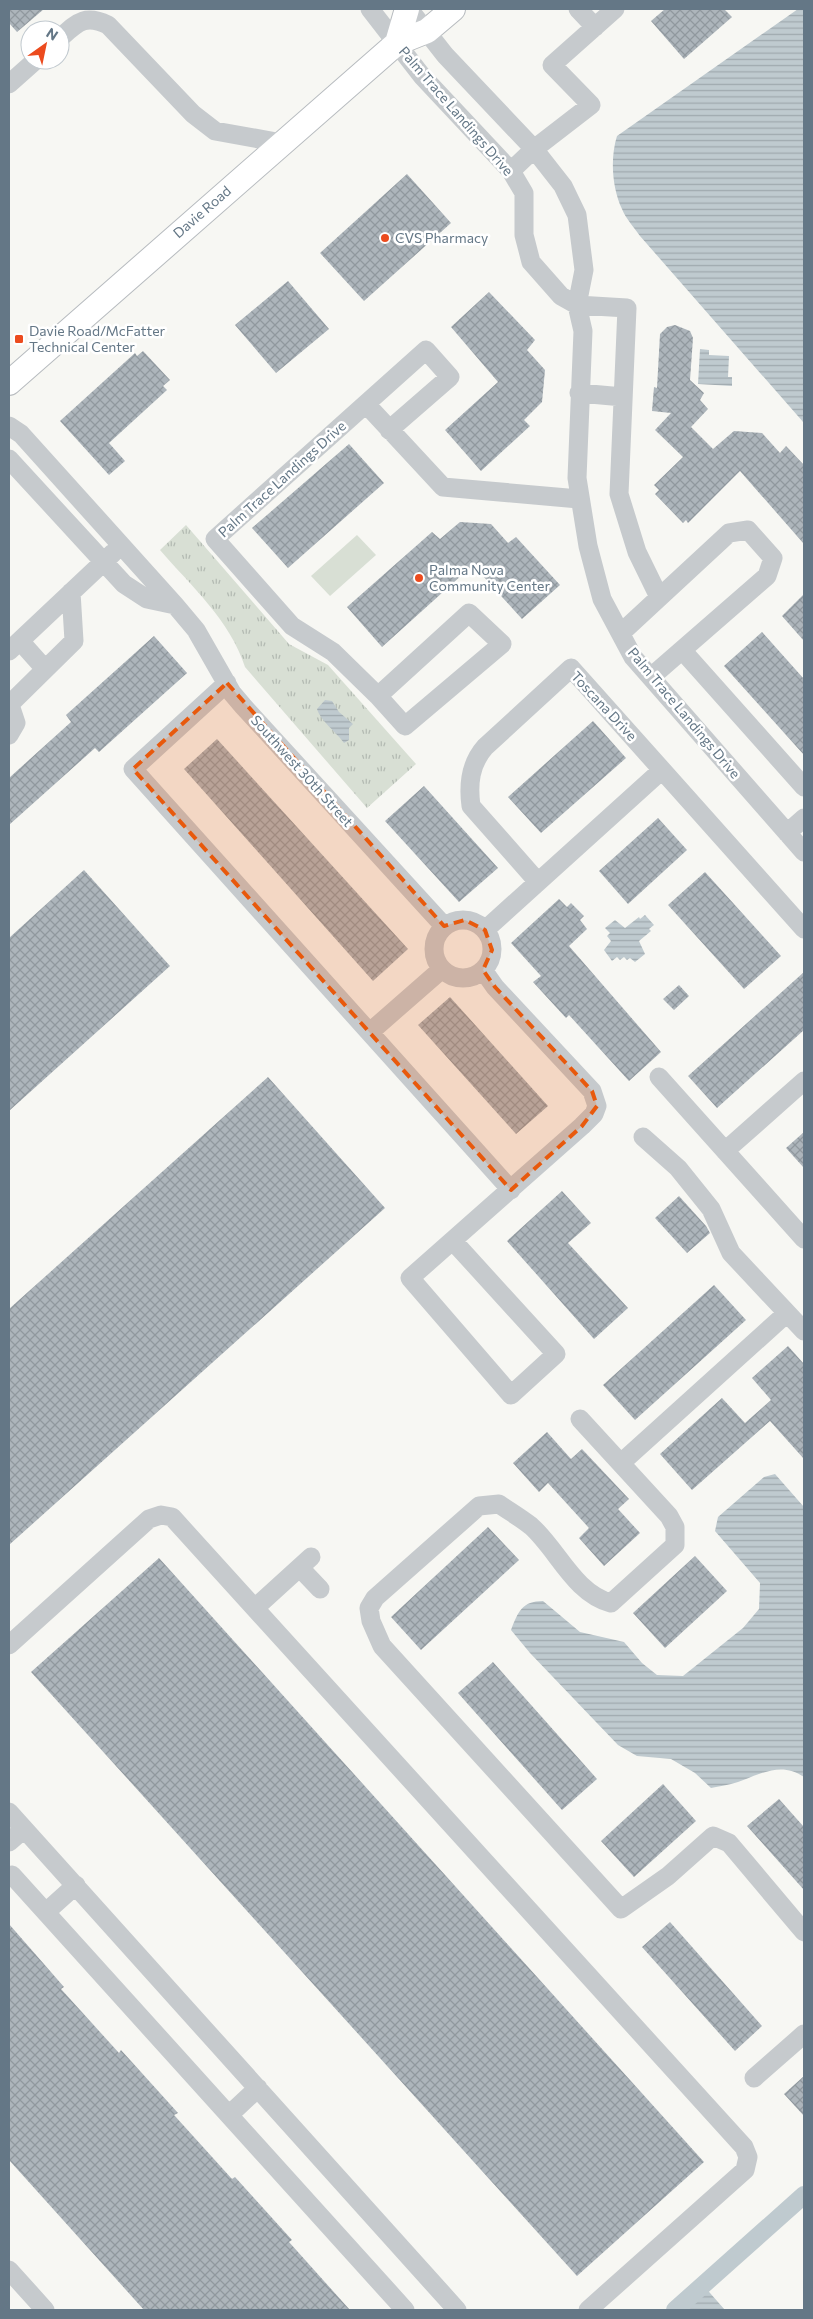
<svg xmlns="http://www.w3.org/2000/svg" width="813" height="2319" viewBox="0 0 813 2319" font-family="Commissioner,sans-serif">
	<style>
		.grass { fill: url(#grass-tufts) }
		.pitch { fill: #d8dfd4 }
		.water { fill: url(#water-rules) }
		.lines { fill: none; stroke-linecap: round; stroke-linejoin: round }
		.canal { stroke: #bfcacf; stroke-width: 18 }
		.building { fill: url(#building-cross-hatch) }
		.major-casing { stroke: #b7bbbf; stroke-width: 26 }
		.minor { stroke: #c6cacd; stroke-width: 19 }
		.major { stroke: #fff; stroke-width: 24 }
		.marked { fill: #e8590c; fill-opacity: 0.2; stroke: #e8590c; stroke-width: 4; stroke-dasharray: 10 6; stroke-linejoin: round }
		.poi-dot { fill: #ec4b1e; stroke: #fff; stroke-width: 2 }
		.labels { text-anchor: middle; stroke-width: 5; stroke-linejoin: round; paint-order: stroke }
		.street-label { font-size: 14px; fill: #647786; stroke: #fff }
		.poi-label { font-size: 14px; fill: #647786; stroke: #fff; text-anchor: start }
	</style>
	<defs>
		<pattern id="grass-tufts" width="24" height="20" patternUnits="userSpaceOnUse" patternTransform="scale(1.25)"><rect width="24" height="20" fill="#d8dfd4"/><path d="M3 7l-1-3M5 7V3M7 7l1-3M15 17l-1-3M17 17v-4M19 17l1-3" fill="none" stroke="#b3bab2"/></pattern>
		<pattern id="water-rules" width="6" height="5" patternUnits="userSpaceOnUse" patternTransform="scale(1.25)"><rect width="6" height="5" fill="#bfcacf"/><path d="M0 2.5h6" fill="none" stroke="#9fa9ae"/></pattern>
		<pattern id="building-cross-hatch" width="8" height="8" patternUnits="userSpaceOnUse" patternTransform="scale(1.25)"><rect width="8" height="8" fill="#adb5bb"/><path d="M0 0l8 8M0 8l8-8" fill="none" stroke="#90989e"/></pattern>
	</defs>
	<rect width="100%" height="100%" fill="#f7f7f3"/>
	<path class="grass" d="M 186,525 L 289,644 L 328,665 L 416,764 L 367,808 L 245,667 C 230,620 191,586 160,550 Z"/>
	<path class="pitch" d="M 357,535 L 376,555 L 330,596 L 311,576 Z"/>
	<path class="water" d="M 798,9 L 804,9 L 804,423 L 640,236 C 634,227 626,219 622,209 C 612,188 610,158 617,136 Z
		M 700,349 L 709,350 L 709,355 L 729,356 L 728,377 L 732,377 L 732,386 L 698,384 Z
		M 325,700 L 332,701 L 339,712 L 353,724 L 349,728 L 349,740 L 344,743 C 337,733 320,720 317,709 Z
		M 645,915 L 654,925 L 649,929 L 651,931 L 639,941 L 645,954 L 635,962 L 630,958 L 627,960 L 624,957 L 620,960 L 617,957 L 612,961 L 604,950 L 611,941 L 607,936 L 610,933 L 605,928 L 615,920 L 625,928 L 639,917 L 640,919 Z
		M 775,1474 L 804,1507 L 804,1777 C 781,1761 761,1774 738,1782 C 729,1785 719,1786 711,1788 L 695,1773 L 671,1759 L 637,1756 L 618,1745 L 530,1653 L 511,1630 C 518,1612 522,1601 543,1601 L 580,1632 L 624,1642 L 642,1663 L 657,1675 L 683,1676 L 743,1628 L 759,1609 L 760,1583 L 715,1531 L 718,1517 L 764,1477 Z
		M 703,2285 L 725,2310 L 675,2310 Z"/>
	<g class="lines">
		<path class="canal" d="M 675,2310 L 804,2195"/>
	</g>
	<path class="building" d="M 9,9 L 44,9 L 17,32 L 9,23 Z
		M 665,9 L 724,9 L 732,17 L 684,59 L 651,21 Z
		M 407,174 L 451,223 L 364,301 L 320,253 Z
		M 288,281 L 329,329 L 276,373 L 235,325 Z
		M 489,292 L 535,340 L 527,350 L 545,370 L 542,402 L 524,420 L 530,426 L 481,471 L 445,430 L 498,382 L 451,327 Z
		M 675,325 L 690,331 L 693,338 L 690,380 L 704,393 L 700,400 L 708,409 L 691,427 L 713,449 L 734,431 L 762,433 L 780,453 L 786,446 L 804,465 L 804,544 L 740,471 L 688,523 L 686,520 L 683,523 L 655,494 L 659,490 L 654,485 L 683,457 L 655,430 L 671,413 L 652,411 L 654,387 L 657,388 L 660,334 L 667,327 Z
		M 143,351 L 170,380 L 163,386 L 167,390 L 109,443 L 125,461 L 109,475 L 60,421 L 135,353 L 137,356 Z
		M 349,444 L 384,483 L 288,568 L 252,528 Z
		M 460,522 L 491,524 L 508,543 L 516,537 L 560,585 L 522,619 L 473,565 L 382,647 L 347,607 L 432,532 L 440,539 Z
		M 804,594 L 804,641 L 782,616 Z
		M 762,632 L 804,679 L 804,755 L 724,666 Z
		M 154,636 L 187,673 L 99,752 L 95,748 L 9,825 L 9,778 L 71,722 L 66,715 Z
		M 593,721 L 626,758 L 541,833 L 508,797 Z
		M 217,739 L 408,949 L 373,981 L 184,769 Z
		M 424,786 L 498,868 L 459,902 L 385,821 Z
		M 658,818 L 687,850 L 628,904 L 599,871 Z
		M 84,870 L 170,966 L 9,1111 L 9,938 Z
		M 705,872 L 781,956 L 744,989 L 668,905 Z
		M 559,899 L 567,907 L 571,903 L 584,916 L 580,920 L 587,929 L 569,946 L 661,1052 L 629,1081 L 569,1015 L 566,1018 L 533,982 L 541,976 L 511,943 Z
		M 804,972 L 804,1030 L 717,1108 L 688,1076 Z
		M 679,985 L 689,996 L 674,1010 L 663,999 Z
		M 450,997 L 548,1106 L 516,1134 L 418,1025 Z
		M 268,1077 L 385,1208 L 9,1545 L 9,1309 Z
		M 804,1132 L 804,1168 L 786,1148 Z
		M 562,1191 L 591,1223 L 568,1243 L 628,1308 L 594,1339 L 507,1241 Z
		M 679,1196 L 706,1226 L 710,1233 L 687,1253 L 655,1218 Z
		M 714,1285 L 746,1320 L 635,1420 L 603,1385 Z
		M 788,1346 L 804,1364 L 804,1459 L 770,1421 L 692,1490 L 660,1454 L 722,1398 L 745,1423 L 771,1400 L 752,1378 Z
		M 547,1432 L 571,1459 L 582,1449 L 629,1499 L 618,1509 L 640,1533 L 604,1566 L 579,1538 L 589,1528 L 548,1483 L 539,1492 L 513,1463 Z
		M 488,1527 L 519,1560 L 421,1650 L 391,1617 Z
		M 695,1556 L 727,1591 L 665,1648 L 633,1613 Z
		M 159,1558 L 704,2162 L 577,2276 L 31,1672 Z
		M 493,1662 L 597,1779 L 562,1810 L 458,1693 Z
		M 663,1784 L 696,1821 L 634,1877 L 601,1841 Z
		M 779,1799 L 804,1827 L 804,1890 L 747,1826 Z
		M 670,1922 L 762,2026 L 735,2051 L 642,1947 Z
		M 9,1924 L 64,1987 L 61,1989 L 119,2053 L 121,2050 L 178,2113 L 174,2115 L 232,2179 L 235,2177 L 292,2240 L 289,2242 L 350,2310 L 144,2310 L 9,2160 Z
		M 804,2076 L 804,2116 L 784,2094 Z"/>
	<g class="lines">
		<defs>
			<path id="major" d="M 397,43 L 407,9
				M 9,383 L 397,43 L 427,31 L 453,9"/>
		</defs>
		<use href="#major" class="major-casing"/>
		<path class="minor" d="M 370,9 L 422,76 L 511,171 L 524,193 L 524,235 L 531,262 L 561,296 L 577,305 L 627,308 L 619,494 L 637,552 L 659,597
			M 409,9 L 445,55 L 534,149 L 563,186 L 577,215 L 584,270 L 577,305 L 583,331 L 577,478 L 588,546 L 602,599 L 633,657 L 804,852
			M 578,9 L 595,27
			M 60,38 C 78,22 85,14 108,25 L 193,114 L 215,131 L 282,143
			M 9,84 L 36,60
			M 511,171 L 534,149 L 591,105 L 552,65 L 615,9
			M 579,393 L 623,397
			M 366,404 L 443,487 L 579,499
			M 9,426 L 21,434 L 175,605 L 196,630 L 232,693 L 243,706 L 444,926
			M 9,459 L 124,584 L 147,599 L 175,605
			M 621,633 L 729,533 L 748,530 L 773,558 L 767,576 L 651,677
			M 20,641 L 45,669
			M 682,650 L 804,787
			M 9,651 L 113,553
			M 227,683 L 133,769 L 511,1190
			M 378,696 L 405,726 L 502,644 L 469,613 L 378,696 L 333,652 L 292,626 L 215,539 L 426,350 L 450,377 L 389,430
			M 9,702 L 16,723 L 9,735
			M 10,704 L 74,641 L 71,592
			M 787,833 L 804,818
			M 538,882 L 471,806 C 468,784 470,764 485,747 L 571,668 L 804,929
			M434 949a29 29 0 1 1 58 0a29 29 0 1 1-58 0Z
			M 485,930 L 662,770
			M 370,1032 L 442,969
			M 659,1077 L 804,1239
			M 643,1137 L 678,1168 L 711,1209 L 731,1253 L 804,1331
			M 725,1151 L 804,1081
			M 453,1241 L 556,1354 L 511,1395 L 410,1278 L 582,1126 L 594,1114 L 597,1106 L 592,1091 L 495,987 L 483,970
			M 580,1419 L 669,1516 L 675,1527 L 675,1545 L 611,1603 C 574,1593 558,1550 531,1526 C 521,1518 509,1511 499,1504 L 479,1506 L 375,1598 L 369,1608 L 371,1621 L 382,1646 L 621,1909 L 668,1876 L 713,1836 L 729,1843 L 804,1932
			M 621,1463 L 787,1313
			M 300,1568 L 320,1589
			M 255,1608 L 311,1557
			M 9,1645 L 149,1519 L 161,1515 L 172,1517 L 744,2147 L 748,2157 L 745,2170 L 588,2310
			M 9,1812 L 457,2310
			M 9,1842 L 24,1829
			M 12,1875 L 405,2310
			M 46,1912 L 76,1885
			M 754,2078 L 804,2034
			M 229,2115 L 258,2088
			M 9,2270 L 45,2310"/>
		<use href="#major" class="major"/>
	</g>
	<path class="marked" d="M 227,683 L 444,926 L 465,920 L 485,930 L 492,950 L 483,970 L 495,987 L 592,1091 L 597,1106 L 582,1126 L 511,1190 L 133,769 Z"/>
	<g class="poi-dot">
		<circle cx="385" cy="238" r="5"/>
		<rect x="14" y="334" width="10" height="10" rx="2.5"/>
		<circle cx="419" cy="578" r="5"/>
	</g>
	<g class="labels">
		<g class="street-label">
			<text transform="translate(456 111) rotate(49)" y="5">Palm Trace Landings Drive</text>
			<text transform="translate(202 212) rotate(-41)" y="5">Davie Road</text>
			<text transform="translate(282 479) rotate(-42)" y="5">Palm Trace Landings Drive</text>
			<text transform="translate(604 706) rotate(47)" y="5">Toscana Drive</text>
			<text transform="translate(684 713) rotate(50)" y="5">Palm Trace Landings Drive</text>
			<text transform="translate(302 771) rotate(48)" y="5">Southwest 30th Street</text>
		</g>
		<g class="poi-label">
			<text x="395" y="243">CVS Pharmacy</text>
			<text x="29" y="336">Davie Road/McFatter<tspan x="29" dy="16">Technical Center</tspan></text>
			<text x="429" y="575">Palma Nova<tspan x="429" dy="16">Community Center</tspan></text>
		</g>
	</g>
	<rect width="813" height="2319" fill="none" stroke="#647786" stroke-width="20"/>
	<g transform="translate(45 45) rotate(33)"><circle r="24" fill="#ffffff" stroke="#c1c9cf"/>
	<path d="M0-4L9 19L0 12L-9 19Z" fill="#ec4b1e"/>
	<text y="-8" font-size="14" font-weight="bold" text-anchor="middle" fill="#647786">N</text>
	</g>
</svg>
